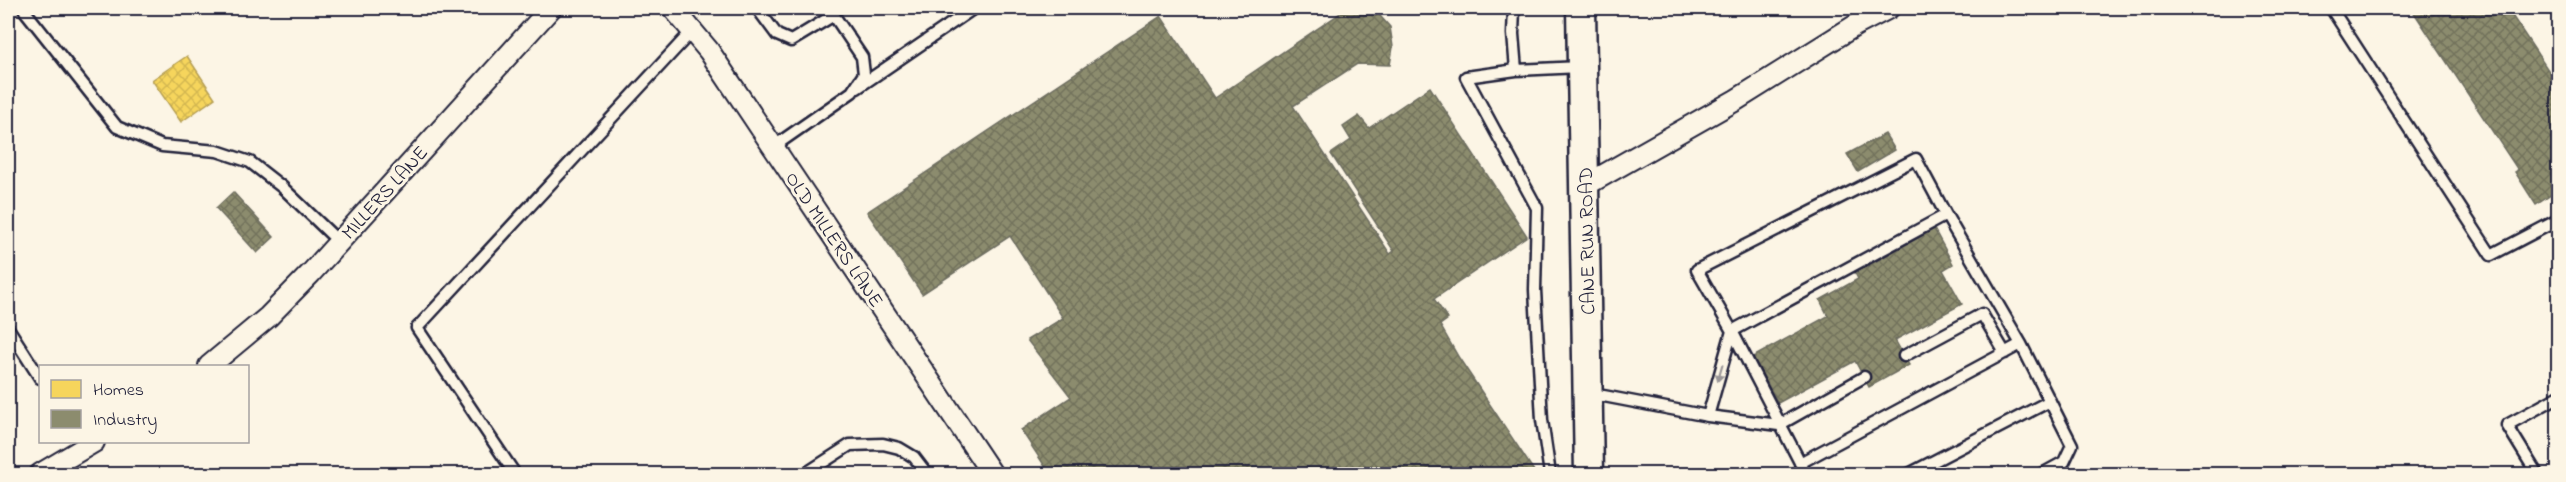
<svg xmlns="http://www.w3.org/2000/svg" width="2566" height="482" viewBox="0 0 2566 482" font-family="'Indie Flower',sans-serif">
	<style>
		.homes { fill: url(#homes-cross-hatch); stroke: #b69f52; stroke-width: 1.5 }
		.industry { fill: url(#industry-cross-hatch); stroke: #6c6c5f; stroke-width: 1.5 }
		.lines { fill: none; stroke-linecap: round; stroke-linejoin: round }
		.lane-casing { stroke: #22223b; stroke-width: 15 }
		.street-casing { stroke: #22223b; stroke-width: 24 }
		.secondary-casing { stroke: #22223b; stroke-width: 33 }
		.lane { stroke: #fcf5e5; stroke-width: 10 }
		.street { stroke: #fcf5e5; stroke-width: 20 }
		.secondary { stroke: #fcf5e5; stroke-width: 28 }
		.oneway { fill: #9a9698 }
		.labels { text-anchor: middle; stroke-width: 6; stroke-linejoin: round; paint-order: stroke }
		.street-label { font-size: 20px; fill: #22223b; stroke: #fcf5e5 }
	</style>
	<defs>
		<pattern id="homes-cross-hatch" width="8" height="8" patternUnits="userSpaceOnUse" patternTransform="scale(1.5)"><rect width="8" height="8" fill="#f6d55c"/><path d="M0 0l8 8M0 8l8-8" fill="none" stroke="#d3b751"/></pattern>
		<pattern id="industry-cross-hatch" width="8" height="8" patternUnits="userSpaceOnUse" patternTransform="scale(1.5)"><rect width="8" height="8" fill="#8c8c6e"/><path d="M0 0l8 8M0 8l8-8" fill="none" stroke="#72725c"/></pattern>
	</defs>
	<rect width="100%" height="100%" fill="#fcf5e5"/>
	<filter id="ink" filterUnits="userSpaceOnUse"><feTurbulence type="fractalNoise" baseFrequency=".0167" numOctaves="2"/><feDisplacementMap in="SourceGraphic" scale="12" xChannelSelector="R" yChannelSelector="G"/><feConvolveMatrix kernelMatrix="1 2 1 2 8 2 1 2 1" color-interpolation-filters="sRGB"/></filter>
	<g filter="url(#ink)">
		<path class="homes" d="M 187,56 L 215,98 L 181,122 L 152,80 Z"/>
		<path class="industry" d="M 1348,8 L 1373,8 L 1390,27 L 1393,47 L 1390,65 L 1357,64 L 1293,106 L 1390,254 L 1394,251 L 1331,154 L 1351,140 L 1343,127 L 1359,116 L 1369,128 L 1430,87 L 1527,236 L 1434,299 L 1448,319 L 1440,325 L 1459,358 L 1536,474 L 1050,474 L 1021,430 L 1071,397 L 1027,340 L 1063,318 L 1010,236 L 922,294 L 867,212 L 1161,16 L 1215,98 Z
			M 2411,8 L 2507,8 L 2558,85 L 2558,190 L 2536,205 L 2515,172 L 2518,170 Z
			M 1885,134 L 1895,150 L 1858,172 L 1847,154 Z
			M 233,192 L 274,237 L 257,253 L 216,208 Z
			M 1934,229 L 1953,264 L 1943,270 L 1962,304 L 1895,340 L 1909,365 L 1869,387 L 1855,361 L 1778,403 L 1753,357 L 1828,316 L 1820,300 L 1858,279 L 1855,273 Z"/>
		<g class="lines">
			<defs>
				<path id="lane" d="M 757,8 L 777,35 L 791,41 L 834,15
					M 1514,8 L 1513,34 L 1516,70
					M 2331,8 L 2491,255 L 2558,220
					M 25,11 L 117,127 L 162,146 L 217,151 L 250,162 L 282,187 L 339,242
					M 857,88 L 974,8
					M 773,147 L 852,92 L 864,74 L 862,57 L 829,8
					M 8,328 L 40,378
					M 1904,356 L 1982,314 L 2005,353
					M 1588,393 L 1708,416 L 1779,425 L 1864,377
					M 1708,416 L 1732,331 L 1946,215 L 2021,344 L 2072,445 L 2064,462 L 2042,474
					M 1800,463 L 2021,344
					M 515,474 L 417,328 L 692,31
					M 805,474 L 850,445 L 883,444 L 899,448 L 914,457 L 927,474
					M 1550,474 L 1542,420 L 1535,290 L 1537,208 L 1466,77 L 1516,70 L 1580,67
					M 1806,474 L 1732,331 L 1697,270 L 1916,159 L 1946,215
					M 1909,474 L 2050,401
					M 2537,474 L 2507,425 L 2558,397"/>
				<path id="street" d="M 673,8 L 709,51 L 992,474
					M 1586,185 L 1736,100 L 1856,25 L 1889,8
					M 209,366 L 268,317 L 311,273 L 551,8
					M 40,474 L 94,442"/>
				<path id="secondary" d="M 1581,8 L 1589,474"/>
			</defs>
			<use href="#lane" class="lane-casing"/>
			<use href="#street" class="street-casing"/>
			<use href="#secondary" class="secondary-casing"/>
			<use href="#lane" class="lane"/>
			<use href="#street" class="street"/>
			<use href="#secondary" class="secondary"/>
		</g>
		<defs><path id="oneway-solid" d="M-6-.8H1V-3.2L6.5 0L1 3.2V.8H-6Z" transform="scale(1.5)"/></defs>
		<use class="oneway" href="#oneway-solid" transform="translate(1720 373) rotate(106)"/>
	</g>
	<g class="labels">
		<g class="street-label">
			<text transform="translate(384 192) rotate(-48)" y="7">MILLERS LANE</text>
			<text transform="translate(835 239) rotate(56)" y="7">OLD MILLERS LANE</text>
			<text transform="translate(1586 241) rotate(-91)" y="7">CANE RUN ROAD</text>
		</g>
	</g>
	<rect width="2566" height="482" fill="none" stroke="#fcf5e5" stroke-width="30"/>
	<rect x="15" y="15" width="2536" height="452" fill="none" stroke="#22223b" stroke-width="2" filter="url(#ink)"/>
	<rect x="39" y="365" width="210" height="78" fill="#fcf5e5" stroke="#a5a1a1" stroke-width="1.5"/>
	<rect x="51" y="380" width="30" height="18" fill="#f6d55c" stroke="#a5a1a1" stroke-width="1.5"/>
	<text x="93" y="395" font-size="18" fill="#22223b">Homes</text>
	<rect x="51" y="410" width="30" height="18" fill="#8c8c6e" stroke="#a5a1a1" stroke-width="1.5"/>
	<text x="93" y="425" font-size="18" fill="#22223b">Industry</text>
</svg>
